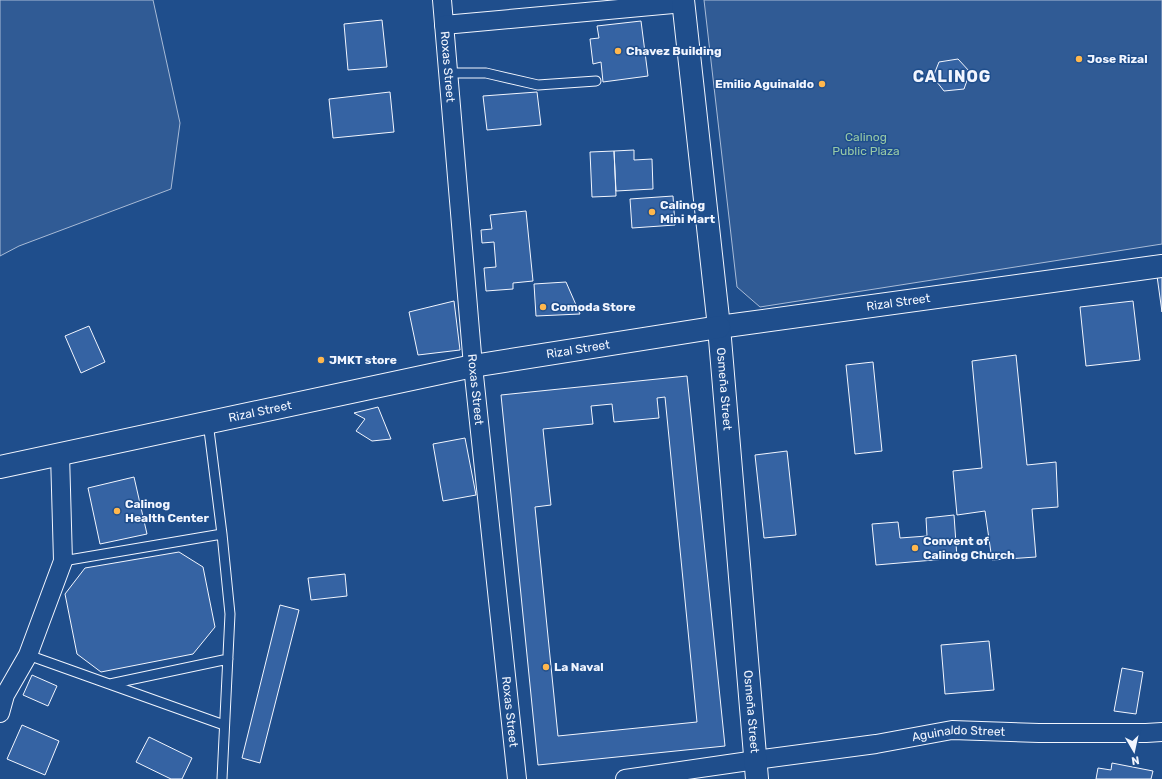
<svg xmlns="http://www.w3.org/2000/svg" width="1162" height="779" viewBox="0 0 1162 779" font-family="Rubik,sans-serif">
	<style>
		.green { fill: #305b95; stroke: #a8bbd7 }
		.building { fill: #3563a3; stroke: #f2f6ff; fill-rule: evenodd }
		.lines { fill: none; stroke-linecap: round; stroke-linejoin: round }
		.lane-casing { stroke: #f2f6ff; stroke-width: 11 }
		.street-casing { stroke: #f2f6ff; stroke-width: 20 }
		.secondary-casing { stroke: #f2f6ff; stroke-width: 24 }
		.primary-casing { stroke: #f2f6ff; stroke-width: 24 }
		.lane { stroke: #1f4e8c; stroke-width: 9 }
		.street { stroke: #1f4e8c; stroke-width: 18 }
		.secondary { stroke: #1f4e8c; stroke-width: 22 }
		.primary { stroke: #1f4e8c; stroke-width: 22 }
		.poi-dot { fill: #ffb74d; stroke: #1f4e8c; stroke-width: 1.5 }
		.labels { text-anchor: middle; stroke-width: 3; stroke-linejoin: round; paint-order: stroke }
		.poi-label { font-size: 12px; font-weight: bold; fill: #f2f6ff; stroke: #1f4e8c; text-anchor: start }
		.street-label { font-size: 12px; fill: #f2f6ff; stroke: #1f4e8c }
		.park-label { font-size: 12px; fill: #97c8a6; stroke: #1f4e8c }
		.district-label { font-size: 16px; font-weight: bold; letter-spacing: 1px; fill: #f2f6ff; stroke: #1f4e8c }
	</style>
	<rect width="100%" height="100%" fill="#1f4e8c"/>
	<path class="green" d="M 0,0 L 153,0 L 180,123 L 171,189 L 19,246 L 0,256 Z
		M 704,0 L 1162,0 L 1162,244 L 760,307 L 737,287 Z"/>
	<path class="building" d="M 382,20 L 387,67 L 348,70 L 344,24 Z
		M 641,21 L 648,76 L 603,82 L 601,62 L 593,64 L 590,39 L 599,38 L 597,26 Z
		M 958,59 L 970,72 L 964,89 L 944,91 L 933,77 L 939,62 Z
		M 390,92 L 394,132 L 333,138 L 329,99 Z
		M 537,92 L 541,125 L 487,130 L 483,96 Z
		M 634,150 L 634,160 L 652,159 L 653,189 L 616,191 L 614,151 Z
		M 614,151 L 616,196 L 592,197 L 590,152 Z
		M 673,196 L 675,225 L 632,228 L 630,199 Z
		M 526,211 L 533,281 L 513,283 L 513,289 L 486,291 L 484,268 L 496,267 L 494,242 L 482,243 L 481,230 L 492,229 L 490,215 Z
		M 1157,276 L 1162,276 L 1162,312 Z
		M 566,282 L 580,314 L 536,316 L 534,284 Z
		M 454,301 L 460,350 L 418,355 L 409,312 Z
		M 1133,301 L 1140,360 L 1086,366 L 1080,307 Z
		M 89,326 L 105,362 L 81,373 L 65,336 Z
		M 1016,355 L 1027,465 L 1056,462 L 1058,507 L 1032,509 L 1036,557 L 992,560 L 985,511 L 957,515 L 953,471 L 982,468 L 972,361 Z
		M 873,362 L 882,451 L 855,454 L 846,365 Z
		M 687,376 L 725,746 L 538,765 L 501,395 ZM 665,397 L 697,722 L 558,736 L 535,507 L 551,505 L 543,429 L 593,424 L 591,406 L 612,404 L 614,422 L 659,418 L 657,398 Z
		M 378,407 L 391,439 L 372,441 L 356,431 L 365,419 L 354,413 Z
		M 465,438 L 476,495 L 443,501 L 433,444 Z
		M 787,451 L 796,535 L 764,538 L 755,455 Z
		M 134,477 L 147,534 L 100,544 L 88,488 Z
		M 954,515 L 957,558 L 876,565 L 872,524 L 898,522 L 900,538 L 927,536 L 926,518 Z
		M 179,552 L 203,567 L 215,627 L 193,654 L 101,672 L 77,654 L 65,594 L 85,568 Z
		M 345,574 L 347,596 L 311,600 L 308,578 Z
		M 280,605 L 299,610 L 260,763 L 242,758 Z
		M 989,641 L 994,690 L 945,694 L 941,645 Z
		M 1122,668 L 1143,672 L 1136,714 L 1114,711 Z
		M 32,675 L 57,686 L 48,706 L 23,695 Z
		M 22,725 L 59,741 L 45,775 L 7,759 Z
		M 149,737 L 192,758 L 182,779 L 171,779 L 136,762 Z
		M 1112,763 L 1153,771 L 1151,779 L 1096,779 L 1098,768 L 1111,770 Z"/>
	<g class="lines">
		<defs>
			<path id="lane" d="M 448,73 L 486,73 L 538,85 L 596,81
				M 208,422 L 222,534 L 230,614 L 222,779
				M 63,561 L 222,534
				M 28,655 L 224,725
				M 110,684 L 228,659"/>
			<g id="street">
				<path id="s1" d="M 442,0 L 473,366 L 517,779"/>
				<path d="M 444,25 L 684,3"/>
				<path d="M 0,713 L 5,695 L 28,655 L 63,561 L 60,454"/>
				<path id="s2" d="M 625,779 L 756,760 L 876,744 L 952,730 L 1039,733 L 1146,733 L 1162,732"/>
			</g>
			<g id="secondary">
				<path id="s3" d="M 719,327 L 1162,266"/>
			</g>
			<g id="primary">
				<path id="s4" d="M 683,0 L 719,327 L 757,779"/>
				<path id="s5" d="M 0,467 L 473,366 L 719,327"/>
			</g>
		</defs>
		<use href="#lane" class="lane-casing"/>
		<use href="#street" class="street-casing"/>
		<use href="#secondary" class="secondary-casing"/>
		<use href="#primary" class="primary-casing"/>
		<use href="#lane" class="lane"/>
		<use href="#street" class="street"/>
		<use href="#secondary" class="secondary"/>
		<use href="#primary" class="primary"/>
	</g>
	<g class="poi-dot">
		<circle cx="618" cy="51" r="4"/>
		<circle cx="1079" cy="59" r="4"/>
		<circle cx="822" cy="84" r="4"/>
		<circle cx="652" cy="212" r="4"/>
		<circle cx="543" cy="307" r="4"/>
		<circle cx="321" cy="360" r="4"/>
		<circle cx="117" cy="511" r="4"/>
		<circle cx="915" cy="548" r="4"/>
		<circle cx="546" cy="667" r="4"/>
	</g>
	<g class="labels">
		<g class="poi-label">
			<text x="626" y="55">Chavez Building</text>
			<text x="1087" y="63">Jose Rizal</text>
			<text x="814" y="88" text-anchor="end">Emilio Aguinaldo</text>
			<text x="660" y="209">Calinog<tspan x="660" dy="14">Mini Mart</tspan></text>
			<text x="551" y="311">Comoda Store</text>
			<text x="329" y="364">JMKT store</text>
			<text x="125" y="508">Calinog<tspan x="125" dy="14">Health Center</tspan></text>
			<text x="923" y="545">Convent of<tspan x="923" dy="14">Calinog Church</tspan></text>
			<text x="554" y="671">La Naval</text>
		</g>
		<g class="street-label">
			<text dy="4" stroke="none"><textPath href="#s1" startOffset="67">Roxas Street</textPath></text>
			<text dy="4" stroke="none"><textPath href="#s3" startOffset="181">Rizal Street</textPath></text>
			<text dy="4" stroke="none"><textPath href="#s5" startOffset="590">Rizal Street</textPath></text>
			<text dy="4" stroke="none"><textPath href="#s4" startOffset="391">Osmeña Street</textPath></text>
			<text dy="4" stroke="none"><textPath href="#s1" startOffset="391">Roxas Street</textPath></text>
			<text dy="4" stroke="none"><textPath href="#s5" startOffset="266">Rizal Street</textPath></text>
			<text dy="4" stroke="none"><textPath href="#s1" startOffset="715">Roxas Street</textPath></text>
			<text dy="4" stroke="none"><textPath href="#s4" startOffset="715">Osmeña Street</textPath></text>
			<text dy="4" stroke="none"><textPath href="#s2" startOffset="337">Aguinaldo Street</textPath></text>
		</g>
		<g class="park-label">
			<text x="866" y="141">Calinog<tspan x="866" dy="14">Public Plaza</tspan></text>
		</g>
		<g class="district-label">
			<text x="952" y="82">CALINOG</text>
		</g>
	</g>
	<g transform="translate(1134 751) rotate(171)" stroke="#1f4e8c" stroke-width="3" paint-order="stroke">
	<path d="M0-3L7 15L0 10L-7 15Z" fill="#f2f6ff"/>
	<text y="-6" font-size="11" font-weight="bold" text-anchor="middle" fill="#f2f6ff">N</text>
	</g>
</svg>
